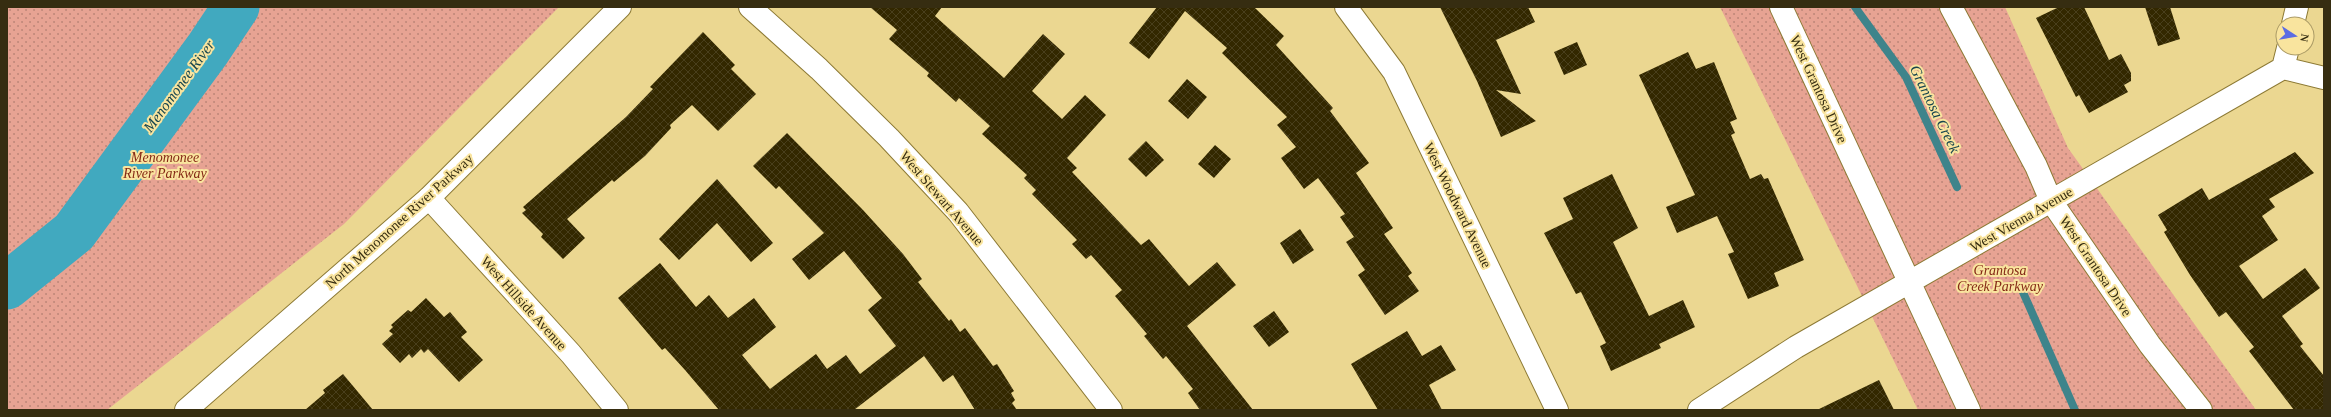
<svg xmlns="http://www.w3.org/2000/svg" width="2331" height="417" viewBox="0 0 2331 417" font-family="Georgia,serif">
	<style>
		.park { fill: url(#park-dots) }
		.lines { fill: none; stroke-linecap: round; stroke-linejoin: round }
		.stream { stroke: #3e848b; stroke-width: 8 }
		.river { stroke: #41a9bf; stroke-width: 47 }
		.building { fill: url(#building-cross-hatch) }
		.minor-casing { stroke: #8d7a35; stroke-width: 24 }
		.tertiary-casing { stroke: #8d7a35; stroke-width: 24 }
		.minor { stroke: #fff; stroke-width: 22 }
		.tertiary { stroke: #fff; stroke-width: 22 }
		.labels { text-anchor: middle; stroke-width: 4; stroke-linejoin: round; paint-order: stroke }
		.street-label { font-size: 14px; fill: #362d11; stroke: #f9e49e }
		.park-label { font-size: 14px; font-style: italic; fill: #852916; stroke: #f9e49e }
		.water-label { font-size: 15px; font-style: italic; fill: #17454e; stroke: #f9e49e }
	</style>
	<defs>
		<pattern id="park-dots" width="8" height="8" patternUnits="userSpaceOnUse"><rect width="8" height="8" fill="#e7a393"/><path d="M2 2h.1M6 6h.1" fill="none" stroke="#bc8577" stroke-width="1.8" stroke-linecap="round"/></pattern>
		<pattern id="building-cross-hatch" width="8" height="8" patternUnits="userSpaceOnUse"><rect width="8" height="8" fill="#332800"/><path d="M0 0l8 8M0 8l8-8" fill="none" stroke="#493f1c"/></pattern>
	</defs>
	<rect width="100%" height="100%" fill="#ebd791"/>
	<path class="park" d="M 7,7 L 559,7 L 344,224 L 107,410 L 7,410 Z
		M 1720,7 L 2005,7 L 2068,148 L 2256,410 L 1918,410 Z"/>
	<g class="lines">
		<path class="stream" d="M 1855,7 L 1906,77 L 1957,187
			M 2022,290 L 2075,410"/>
		<path class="river" d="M 7,286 L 74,232 L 208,49 L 236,7"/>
	</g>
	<path class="building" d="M 870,7 L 942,7 L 935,16 L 1004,78 L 1043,34 L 1065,54 L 1032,91 L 1062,119 L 1085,95 L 1106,115 L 1067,158 L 1077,168 L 1072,172 L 1141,245 L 1149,239 L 1189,286 L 1217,262 L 1236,285 L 1187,326 L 1253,410 L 1200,410 L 1188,393 L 1193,389 L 1166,356 L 1163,359 L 1144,336 L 1147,334 L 1115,296 L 1122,290 L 1091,255 L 1086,259 L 1072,244 L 1077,240 L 1032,194 L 1036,190 L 1024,178 L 1027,175 L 982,134 L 990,126 L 959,98 L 956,102 L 927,76 L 929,73 L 889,39 L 897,30 Z
		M 1157,7 L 1254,7 L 1284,36 L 1276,45 L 1333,108 L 1330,111 L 1369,163 L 1356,173 L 1393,228 L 1384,234 L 1412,273 L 1408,276 L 1419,291 L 1385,315 L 1358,275 L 1365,270 L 1346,242 L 1354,237 L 1340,217 L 1345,214 L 1318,178 L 1304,189 L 1281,158 L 1296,147 L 1277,125 L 1287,117 L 1222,53 L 1227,48 L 1185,11 L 1149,59 L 1129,43 Z
		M 1440,7 L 1528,7 L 1535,22 L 1496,40 L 1521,94 L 1496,90 L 1536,121 L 1501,137 L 1477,81 Z
		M 2059,7 L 2084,7 L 2109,60 L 2121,54 L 2131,73 L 2131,81 L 2124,85 L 2128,92 L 2089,113 L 2079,95 L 2076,97 L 2036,18 Z
		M 2145,7 L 2170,7 L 2180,39 L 2158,46 Z
		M 703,32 L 735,65 L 731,69 L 756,94 L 718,131 L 692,105 L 670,125 L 671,128 L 645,156 L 614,182 L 612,180 L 567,219 L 585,238 L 563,259 L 541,237 L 543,234 L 522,213 L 526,210 L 523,207 L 626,117 L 653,89 L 650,87 Z
		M 1577,42 L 1587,65 L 1564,75 L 1554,52 Z
		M 1688,52 L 1696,69 L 1714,62 L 1737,119 L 1730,122 L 1735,133 L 1731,135 L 1750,179 L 1761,174 L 1764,179 L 1768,178 L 1804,260 L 1774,273 L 1779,286 L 1748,299 L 1728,254 L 1734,252 L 1717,216 L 1677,233 L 1666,207 L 1695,195 L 1639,75 Z
		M 1187,79 L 1207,97 L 1188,119 L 1168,101 Z
		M 787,133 L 863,210 L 903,254 L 922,279 L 918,282 L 949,321 L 951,319 L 960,332 L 965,328 L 993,366 L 997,364 L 1014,391 L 1011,393 L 1015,400 L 1012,403 L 1017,410 L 975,410 L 953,375 L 943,382 L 924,356 L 854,410 L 719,410 L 685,370 L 665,348 L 662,350 L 618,298 L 660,263 L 696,307 L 709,295 L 728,318 L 754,298 L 776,327 L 742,355 L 770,389 L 816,354 L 827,369 L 846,355 L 860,374 L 896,346 L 868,310 L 882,298 L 844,251 L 809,280 L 792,259 L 824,233 L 779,186 L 776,189 L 753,166 Z
		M 1146,141 L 1164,160 L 1146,177 L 1128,159 Z
		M 1215,145 L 1231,159 L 1214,178 L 1198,164 Z
		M 2295,152 L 2314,173 L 2269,199 L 2275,207 L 2262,216 L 2278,240 L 2239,266 L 2263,299 L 2305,268 L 2320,288 L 2282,316 L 2303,344 L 2300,346 L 2324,376 L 2324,410 L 2294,410 L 2249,351 L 2254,347 L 2226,312 L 2219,317 L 2190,275 L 2164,232 L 2167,230 L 2158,215 L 2202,188 L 2209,200 Z
		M 1612,174 L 1638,228 L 1613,242 L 1649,316 L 1683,300 L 1695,327 L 1659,344 L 1661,348 L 1611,371 L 1600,346 L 1606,343 L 1581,292 L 1576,294 L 1544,233 L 1573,219 L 1563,198 Z
		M 717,179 L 773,243 L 751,262 L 717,223 L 679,260 L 659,239 Z
		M 1300,229 L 1314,250 L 1293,264 L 1280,243 Z
		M 426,298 L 444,317 L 450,312 L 467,332 L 461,337 L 483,360 L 459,382 L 428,349 L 424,353 L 421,349 L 412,358 L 409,354 L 400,363 L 382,344 L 393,334 L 389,331 L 393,327 L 391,325 L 408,310 L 411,312 Z
		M 1274,311 L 1289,332 L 1269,347 L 1253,326 Z
		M 1407,331 L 1422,356 L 1441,345 L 1456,370 L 1429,385 L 1442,410 L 1378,410 L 1351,364 Z
		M 343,374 L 373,410 L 305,410 L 325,393 L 323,390 Z
		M 1879,380 L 1894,410 L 1817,410 Z"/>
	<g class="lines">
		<defs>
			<path id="minor" d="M 750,7 L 819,69 L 889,138 L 958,212 L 1111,410
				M 1346,7 L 1394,72 L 1557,410
				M 1781,7 L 1969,410
				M 1951,7 L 2036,166 L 2051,201 L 2150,345 L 2201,410
				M 2293,24 L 2297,7
				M 2283,68 L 2324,78
				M 2283,68 L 2288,48
				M 429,198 L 571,354 L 617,410
				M 1699,410 L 1796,347 L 2283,68"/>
			<path id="tertiary" d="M 186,410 L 429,198 L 620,7"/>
		</defs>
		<use href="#minor" class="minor-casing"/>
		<use href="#tertiary" class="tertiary-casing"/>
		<use href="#minor" class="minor"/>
		<use href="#tertiary" class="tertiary"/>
	</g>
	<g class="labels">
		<g class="street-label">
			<text transform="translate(1819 89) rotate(65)" y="5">West Grantosa Drive</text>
			<text transform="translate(942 198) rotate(49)" y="5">West Stewart Avenue</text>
			<text transform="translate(1458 205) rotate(64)" y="5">West Woodward Avenue</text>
			<text transform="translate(2021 219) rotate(-30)" y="5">West Vienna Avenue</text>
			<text transform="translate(399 221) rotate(-42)" y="5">North Menomonee River Parkway</text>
			<text transform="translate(2096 266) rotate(56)" y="5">West Grantosa Drive</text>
			<text transform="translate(524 303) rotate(48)" y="5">West Hillside Avenue</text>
		</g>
		<g class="park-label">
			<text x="165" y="162">Menomonee<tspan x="165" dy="16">River Parkway</tspan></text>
			<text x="2000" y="275">Grantosa<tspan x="2000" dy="16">Creek Parkway</tspan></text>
		</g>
		<g class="water-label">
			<text transform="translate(179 86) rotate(-54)" y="5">Menomonee River</text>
			<text transform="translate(1935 109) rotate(64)" y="5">Grantosa Creek</text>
		</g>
	</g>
	<rect width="2331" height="417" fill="none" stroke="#362d11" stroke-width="16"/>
	<g transform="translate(2295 36) rotate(102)"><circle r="19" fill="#f9e49e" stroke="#ab9b66"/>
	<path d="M0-3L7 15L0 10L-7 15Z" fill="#5c6ce3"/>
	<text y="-6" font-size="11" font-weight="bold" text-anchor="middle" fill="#362d11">N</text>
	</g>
</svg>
